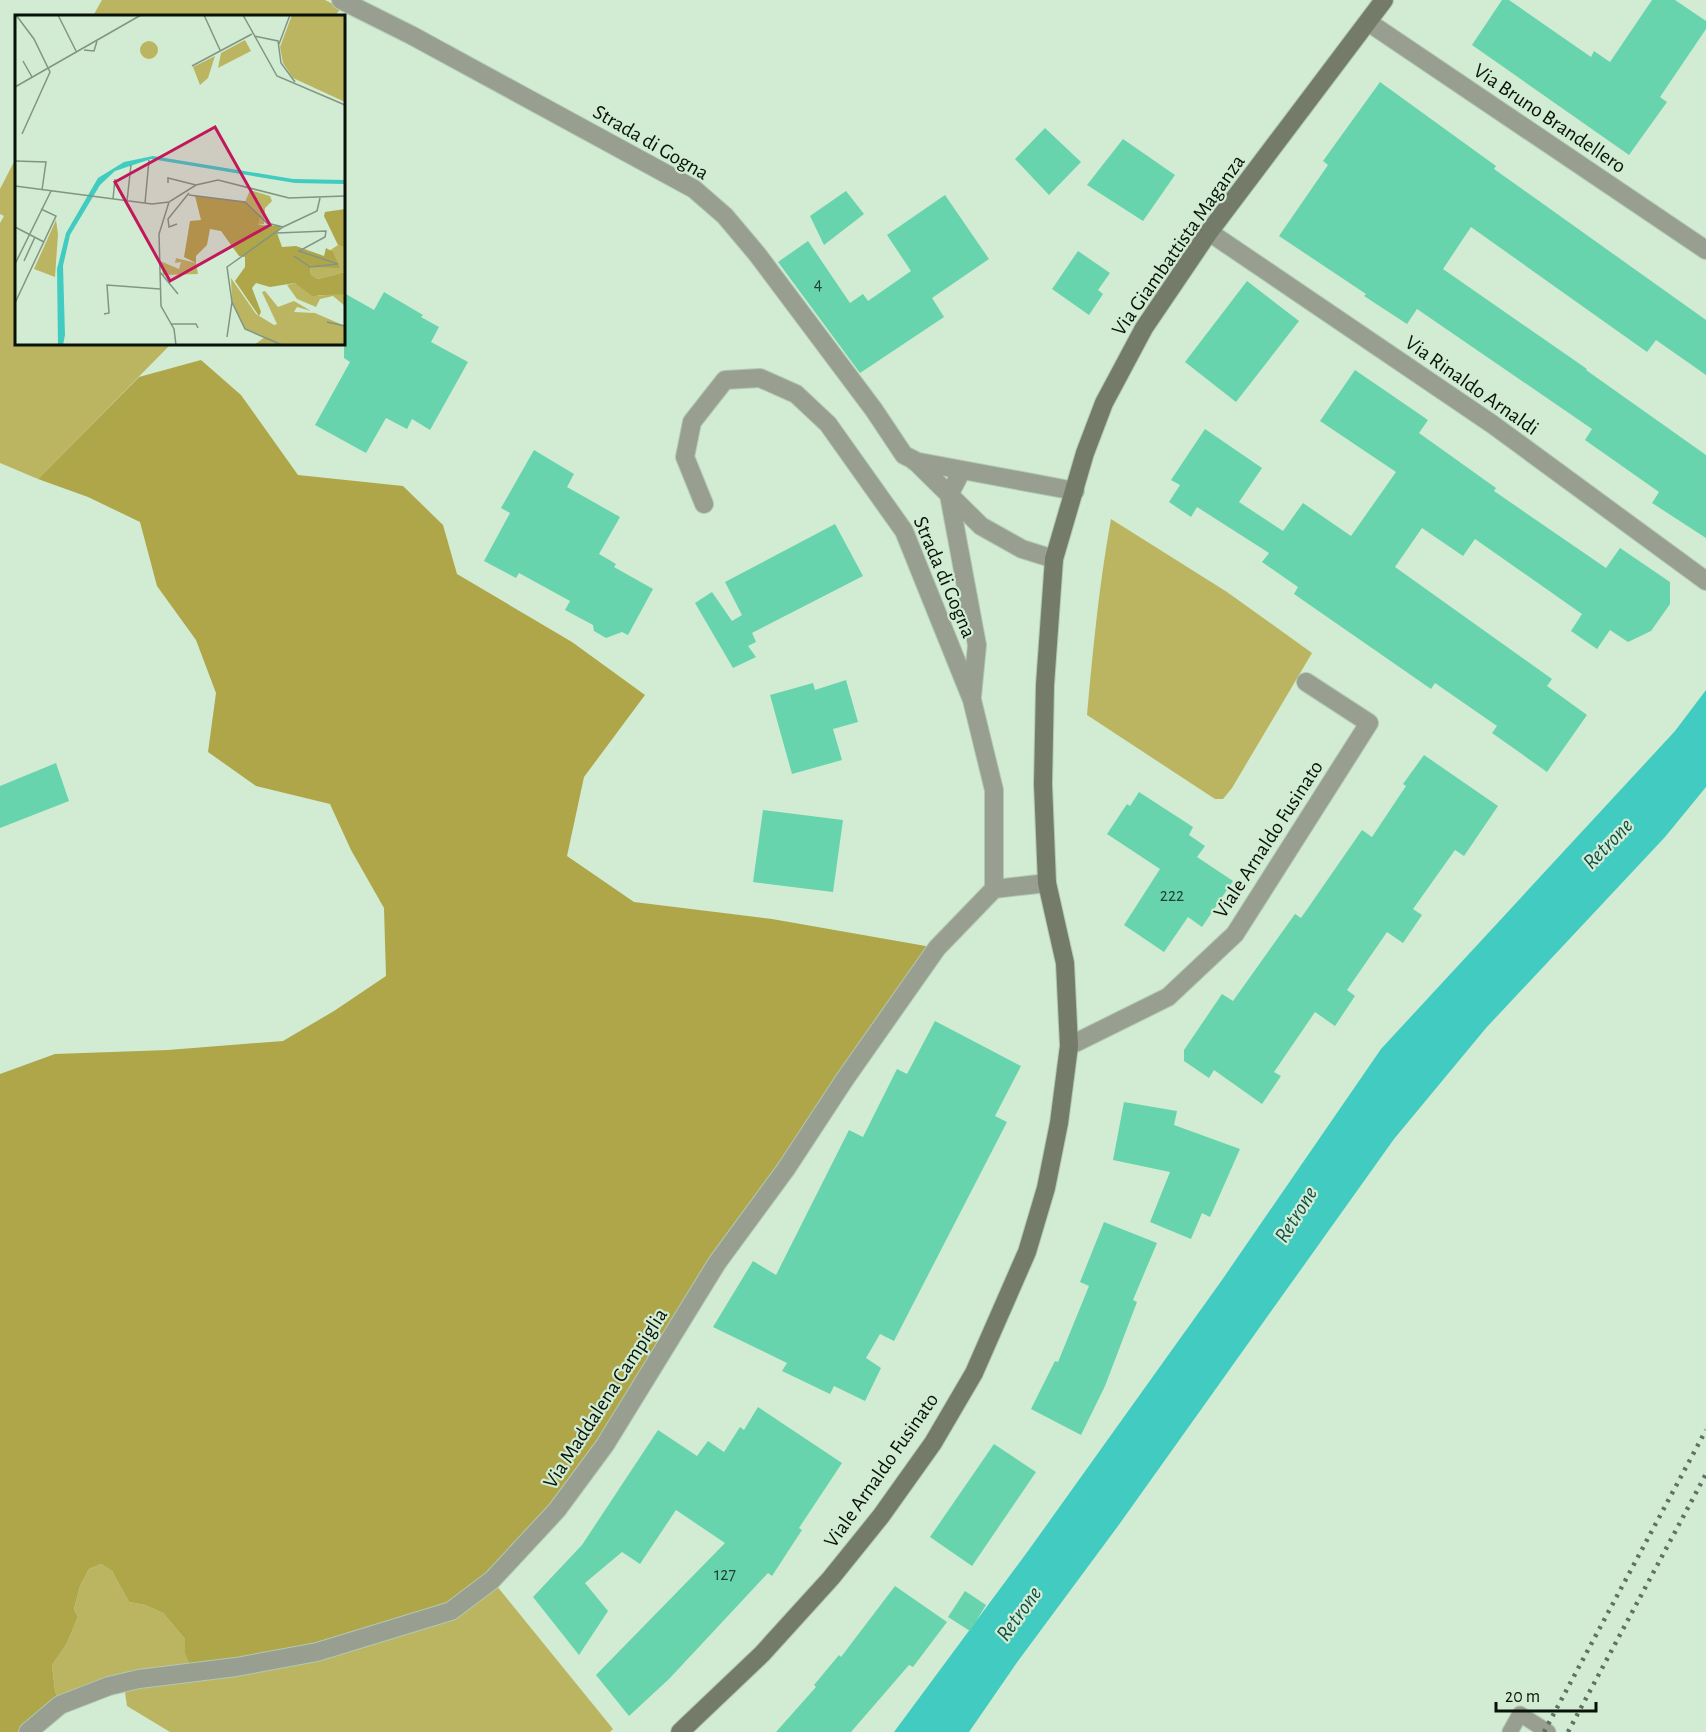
<svg xmlns="http://www.w3.org/2000/svg" width="1706" height="1732" viewBox="0 0 1706 1732" font-family="'Alegreya Sans',sans-serif">
	<style>
		.green { fill: #bbb561 }
		.forest { fill: #aea648 }
		.water { fill: #41cbc1 }
		.building { fill: #67d4ad }
		.lines { fill: none; stroke-linecap: round; stroke-linejoin: round }
		.lane-casing { stroke: #b1c9b2; stroke-width: 17 }
		.street-casing { stroke: #b1c9b2; stroke-width: 20 }
		.secondary-casing { stroke: #b1c9b2; stroke-width: 20 }
		.lane { stroke: #989e90; stroke-width: 15 }
		.street { stroke: #989e90; stroke-width: 18 }
		.secondary { stroke: #747c69; stroke-width: 18 }
		.rail { stroke: #5f7160; stroke-width: 4.5; stroke-dasharray: 3 6; stroke-linecap: butt }
		.labels { text-anchor: middle; stroke-width: 4.5; stroke-linejoin: round; paint-order: stroke }
		.number-label { font-size: 18px; fill: #204232 }
		.street-label { font-size: 21px; fill: #081209; stroke: #d1ecd2 }
		.water-label { font-size: 22px; font-style: italic; fill: #124d49; stroke: #d1ecd2 }
		.inset-road { fill: none; stroke: #819582; stroke-width: 1.5 }
		.view { fill: #c2185b; fill-opacity: 0.15; stroke: #c2185b; stroke-width: 3 }
		.inset-edge { fill: none; stroke: #081209; stroke-width: 3 }
	</style>
	<rect width="100%" height="100%" fill="#d1ecd2"/>
	<path class="green" d="M 102,0 L 325,0 L 341,8 L 335,16 L 93,16 Z
		M 16,158 L 16,344 L 171,344 L 38,479 L 0,463 L 0,223 L 4,216 L 0,214 L 0,189 Z
		M 1111,519 L 1227,592 L 1312,653 L 1232,788 L 1223,799 L 1215,799 L 1087,715 C 1093,649 1099,585 1111,519 Z
		M 101,1564 L 112,1571 L 129,1602 L 145,1605 L 163,1613 L 185,1639 L 185,1653 L 492,1580 L 613,1729 L 610,1732 L 170,1732 L 127,1706 L 125,1693 L 136,1682 L 60,1705 L 55,1691 L 52,1665 L 66,1645 L 78,1617 L 74,1609 L 80,1586 L 89,1569 Z"/>
	<path class="forest" d="M 201,360 L 241,395 L 298,475 L 403,486 L 443,525 L 457,574 L 572,642 L 645,695 L 584,777 L 567,856 L 634,902 L 772,919 L 937,948 L 605,1445 L 492,1580 L 395,1629 L 193,1671 L 185,1653 L 185,1639 L 163,1613 L 145,1605 L 129,1602 L 112,1571 L 101,1564 L 89,1569 L 80,1586 L 74,1609 L 78,1617 L 66,1645 L 52,1665 L 55,1691 L 60,1705 L 28,1732 L 0,1732 L 0,1074 L 55,1054 L 168,1050 L 283,1041 L 334,1011 L 386,976 L 384,908 L 351,850 L 330,804 L 256,786 L 208,752 L 216,693 L 196,640 L 157,586 L 140,522 L 88,497 L 38,479 L 139,377 Z"/>
	<path class="water" d="M 1706,690 L 1706,787 L 1665,837 L 1486,1028 L 1394,1139 L 1118,1526 L 1018,1661 L 969,1732 L 894,1732 L 1028,1551 L 1222,1280 L 1381,1049 L 1675,731 Z"/>
	<path class="building" d="M 1502,0 L 1509,0 L 1591,57 L 1594,51 L 1610,62 L 1652,0 L 1675,0 L 1706,21 L 1706,29 L 1660,97 L 1667,102 L 1629,155 L 1472,45 Z
		M 1380,82 L 1496,166 L 1494,169 L 1706,320 L 1706,375 L 1656,340 L 1647,352 L 1471,227 L 1443,269 L 1587,369 L 1586,370 L 1706,455 L 1706,538 L 1652,503 L 1659,492 L 1585,440 L 1592,429 L 1417,309 L 1407,324 L 1364,296 L 1366,294 L 1279,236 L 1328,165 L 1323,161 Z
		M 1045,128 L 1081,162 L 1049,195 L 1015,159 Z
		M 1123,139 L 1175,175 L 1143,221 L 1087,185 Z
		M 846,191 L 864,214 L 824,245 L 810,216 Z
		M 945,195 L 989,259 L 932,298 L 944,317 L 860,373 L 778,262 L 808,241 L 850,303 L 863,294 L 868,301 L 911,271 L 887,235 Z
		M 1078,251 L 1110,273 L 1098,290 L 1103,294 L 1089,315 L 1052,289 Z
		M 1247,281 L 1299,321 L 1236,402 L 1185,362 Z
		M 384,292 L 423,315 L 421,317 L 439,327 L 431,342 L 468,362 L 430,430 L 412,419 L 407,429 L 386,418 L 366,453 L 315,425 L 350,362 L 344,358 L 344,293 L 374,310 Z
		M 1355,370 L 1428,420 L 1419,433 L 1496,488 L 1494,491 L 1606,568 L 1620,548 L 1670,582 L 1670,604 L 1651,631 L 1628,642 L 1610,630 L 1597,649 L 1571,631 L 1582,614 L 1475,539 L 1463,556 L 1422,528 L 1395,567 L 1552,679 L 1547,686 L 1587,715 L 1547,772 L 1492,733 L 1497,726 L 1435,683 L 1431,689 L 1294,594 L 1298,587 L 1262,562 L 1269,553 L 1197,507 L 1191,517 L 1169,502 L 1180,485 L 1171,480 L 1205,429 L 1262,468 L 1239,502 L 1283,531 L 1303,503 L 1351,536 L 1396,472 L 1320,421 Z
		M 534,450 L 574,474 L 567,487 L 620,517 L 599,554 L 616,564 L 614,567 L 653,589 L 628,635 L 622,632 L 606,638 L 594,631 L 593,625 L 565,610 L 570,601 L 519,573 L 516,578 L 484,561 L 510,513 L 501,508 Z
		M 835,524 L 863,576 L 752,633 L 750,628 L 756,642 L 748,646 L 756,657 L 733,668 L 695,603 L 712,592 L 732,621 L 742,615 L 725,582 Z
		M 846,680 L 858,722 L 833,729 L 842,760 L 792,774 L 770,695 L 813,683 L 815,690 Z
		M 1424,755 L 1498,806 L 1464,856 L 1455,850 L 1413,909 L 1422,915 L 1403,943 L 1387,932 L 1347,990 L 1355,996 L 1335,1026 L 1315,1012 L 1274,1072 L 1281,1076 L 1262,1104 L 1214,1070 L 1209,1078 L 1184,1061 L 1184,1050 L 1222,994 L 1233,1001 L 1295,914 L 1301,918 L 1362,830 L 1372,837 L 1406,786 L 1403,784 Z
		M 56,763 L 69,801 L 0,828 L 0,786 Z
		M 1139,792 L 1193,827 L 1189,835 L 1205,846 L 1197,857 L 1233,881 L 1202,927 L 1188,917 L 1164,952 L 1124,925 L 1160,869 L 1107,834 L 1127,804 L 1130,806 Z
		M 763,810 L 843,820 L 833,892 L 753,882 Z
		M 935,1021 L 1021,1066 L 995,1116 L 1007,1122 L 894,1341 L 880,1334 L 866,1358 L 881,1368 L 865,1401 L 834,1386 L 830,1394 L 782,1371 L 787,1363 L 713,1327 L 753,1261 L 776,1275 L 849,1130 L 863,1137 L 897,1069 L 907,1074 Z
		M 1124,1102 L 1177,1111 L 1174,1125 L 1240,1149 L 1210,1217 L 1202,1213 L 1191,1239 L 1150,1222 L 1170,1172 L 1113,1160 Z
		M 1104,1222 L 1157,1243 L 1133,1300 L 1137,1302 L 1105,1386 L 1081,1435 L 1031,1409 L 1055,1361 L 1058,1362 L 1089,1286 L 1080,1282 Z
		M 758,1407 L 842,1463 L 799,1528 L 802,1530 L 772,1576 L 768,1573 L 669,1679 L 629,1716 L 596,1675 L 725,1543 L 676,1510 L 640,1564 L 622,1552 L 585,1583 L 608,1611 L 579,1655 L 533,1597 L 582,1545 L 658,1430 L 697,1456 L 708,1441 L 724,1452 L 740,1427 L 744,1430 Z
		M 994,1444 L 1036,1472 L 972,1566 L 930,1537 Z
		M 895,1586 L 947,1622 L 913,1667 L 909,1665 L 851,1732 L 776,1732 L 816,1687 L 814,1685 L 839,1655 L 841,1657 Z
		M 965,1591 L 986,1605 L 970,1631 L 948,1617 Z"/>
	<g class="lines">
		<defs>
			<path id="lane" d="M 1510,1732 L 1520,1714 L 1548,1732"/>
			<path id="street" d="M 341,0 L 411,35 L 694,189 L 725,216 L 757,254 L 874,410 L 904,455 L 914,460 L 981,526 L 1022,549 L 1054,559
				M 1368,22 L 1706,250
				M 1209,232 L 1492,424 L 1706,581
				M 914,461 L 1075,491
				M 962,470 L 949,495 L 977,645 L 972,696
				M 704,504 L 685,457 L 692,422 L 725,380 L 760,378 L 796,394 L 828,424 L 904,531 L 972,700 L 994,790 L 994,889 L 1047,883
				M 1069,1046 L 1168,997 L 1235,934 L 1369,723 L 1306,682
				M 28,1732 L 60,1705 L 109,1686 L 139,1679 L 236,1667 L 317,1652 L 451,1611 L 492,1580 L 557,1510 L 605,1445 L 717,1263 L 786,1169 L 845,1079 L 937,948 L 994,889"/>
			<path id="secondary" d="M 680,1732 L 762,1654 L 831,1578 L 881,1516 L 933,1443 L 974,1373 L 1027,1252 L 1046,1188 L 1059,1123 L 1069,1046 L 1065,963 L 1047,883 L 1043,784 L 1045,685 L 1054,559 L 1085,453 L 1104,403 L 1144,328 L 1209,232 L 1384,0"/>
		</defs>
		<use href="#lane" class="lane-casing"/>
		<use href="#street" class="street-casing"/>
		<use href="#secondary" class="secondary-casing"/>
		<use href="#lane" class="lane"/>
		<use href="#street" class="street"/>
		<use href="#secondary" class="secondary"/>
		<path class="rail" d="M 1544,1732 L 1706,1430
			M 1568,1732 L 1706,1474"/>
	</g>
	<g class="labels">
		<g class="number-label">
			<text x="818" y="290">4</text>
			<text x="1172" y="901">222</text>
			<text x="725" y="1580">127</text>
		</g>
		<g class="street-label">
			<text transform="translate(1550 118) rotate(34)" y="7">Via Bruno Brandellero</text>
			<text transform="translate(651 142) rotate(30)" y="7">Strada di Gogna</text>
			<text transform="translate(1178 245) rotate(-55)" y="7">Via Giambattista Maganza</text>
			<text transform="translate(1472 385) rotate(35)" y="7">Via Rinaldo Arnaldi</text>
			<text transform="translate(945 577) rotate(67)" y="7">Strada di Gogna</text>
			<text transform="translate(1268 839) rotate(-57)" y="7">Viale Arnaldo Fusinato</text>
			<text transform="translate(605 1398) rotate(-57)" y="7">Via Maddalena Campiglia</text>
			<text transform="translate(881 1470) rotate(-55)" y="7">Viale Arnaldo Fusinato</text>
		</g>
		<g class="water-label">
			<text transform="translate(1607 843) rotate(-46)" y="8">Retrone</text>
			<text transform="translate(1295 1214) rotate(-58)" y="8">Retrone</text>
			<text transform="translate(1018 1613) rotate(-54)" y="8">Retrone</text>
		</g>
	</g>
	<g transform="translate(15 15)">
		<rect width="330" height="330" fill="#d1ecd2"/>
		<path d="M 277,0 L 330,0 L 330,87 L 278,63 L 268,48 L 265,32 ZM 230,25 L 236,36 L 203,53 L 206,38 ZM125 35a9 9 0 1 1 18 0a9 9 0 1 1-18 0ZM 200,41 L 193,63 L 185,70 L 178,52 ZM 235,175 L 255,181 L 257,186 L 250,193 L 249,209 L 242,210 L 245,201 L 230,187 ZM 41,205 L 43,219 L 40,262 L 19,254 ZM 323,230 L 330,233 L 330,257 L 303,264 L 296,260 L 295,252 L 321,247 L 314,236 ZM 161,243 L 181,248 L 183,259 L 148,260 L 145,246 L 164,254 L 166,247 L 160,248 ZM 216,263 L 241,299 L 259,310 L 262,309 L 247,277 L 250,276 L 263,292 L 279,286 L 296,296 L 282,292 L 279,297 L 300,298 L 330,311 L 330,330 L 239,330 L 250,322 L 230,314 L 217,287 ZM 280,268 L 303,281 L 330,278 L 330,291 L 318,281 L 305,284 L 301,292 L 282,284 L 272,270 Z" fill="#bbb561"/>
		<path d="M 180,181 L 230,187 L 245,201 L 243,210 L 266,211 L 262,218 L 267,232 L 281,231 L 309,241 L 311,233 L 318,237 L 325,253 L 295,252 L 296,260 L 303,264 L 330,257 L 330,279 L 297,281 L 280,268 L 255,272 L 241,268 L 237,273 L 246,297 L 244,301 L 220,266 L 230,252 L 230,242 L 224,241 L 206,216 L 195,214 L 192,230 L 181,241 L 181,248 L 169,242 L 175,206 L 186,205 ZM 330,194 L 330,233 L 323,230 L 309,201 L 310,197 Z" fill="#aea648"/>
		<path d="M 138,141 L 278,164 L 330,165 L 330,169 L 280,168 L 136,144 L 100,156 L 85,170 L 55,220 L 48,251 L 50,320 L 48,330 L 43,330 L 42,254 L 51,218 L 83,163 L 109,147 Z" fill="#41cbc1"/>
		<path class="inset-road" d="M 1,0 L 19,24 L 35,57 L 7,119M 43,0 L 61,36M 189,0 L 205,35M 228,0 L 262,61 L 330,90M 239,21 L 263,26 L 266,48 L 280,67M 264,29 L 275,0M 69,35 L 79,36 L 82,26M 8,46 L 17,62M 177,51 L 237,19M 0,72 L 126,0M 0,146 L 31,147 L 27,175M 153,168 L 153,163 L 181,170M 0,171 L 137,189 L 154,187 L 181,170 L 203,165 L 274,183 L 330,181M 174,180 L 230,187 L 252,208 L 268,212M 98,184 L 100,164M 112,186 L 116,150M 154,187 L 144,219 L 146,291 L 159,314 L 161,330M 130,188 L 134,145M 162,209 L 154,212 L 153,204 L 174,178M 0,212 L 29,227M 262,218 L 311,216 L 310,222 L 284,236 L 323,249 L 295,252 L 279,241M 9,246 L 20,222M 0,249 L 36,176M 145,257 L 163,279M 0,288 L 41,201 L 26,194M 89,299 L 94,298 L 92,270 L 145,274M 312,307 L 330,311M 156,309 L 181,309 L 183,313M 212,322 L 217,287M 267,330 L 230,314 L 217,287 L 212,252 L 268,212 L 302,196 L 305,183"/>
		<path class="view" d="M 200,112 L 255,210 L 155,266 L 100,167 Z"/>
		<rect width="330" height="330" class="inset-edge"/>
	</g>
	<path d="M1496 1702v9h100v-9" fill="none" stroke="#081209" stroke-width="3"/>
	<text x="1505" y="1702" font-size="18" fill="#081209" stroke="#d1ecd2" stroke-width="4.5" paint-order="stroke">20 m</text>
</svg>
